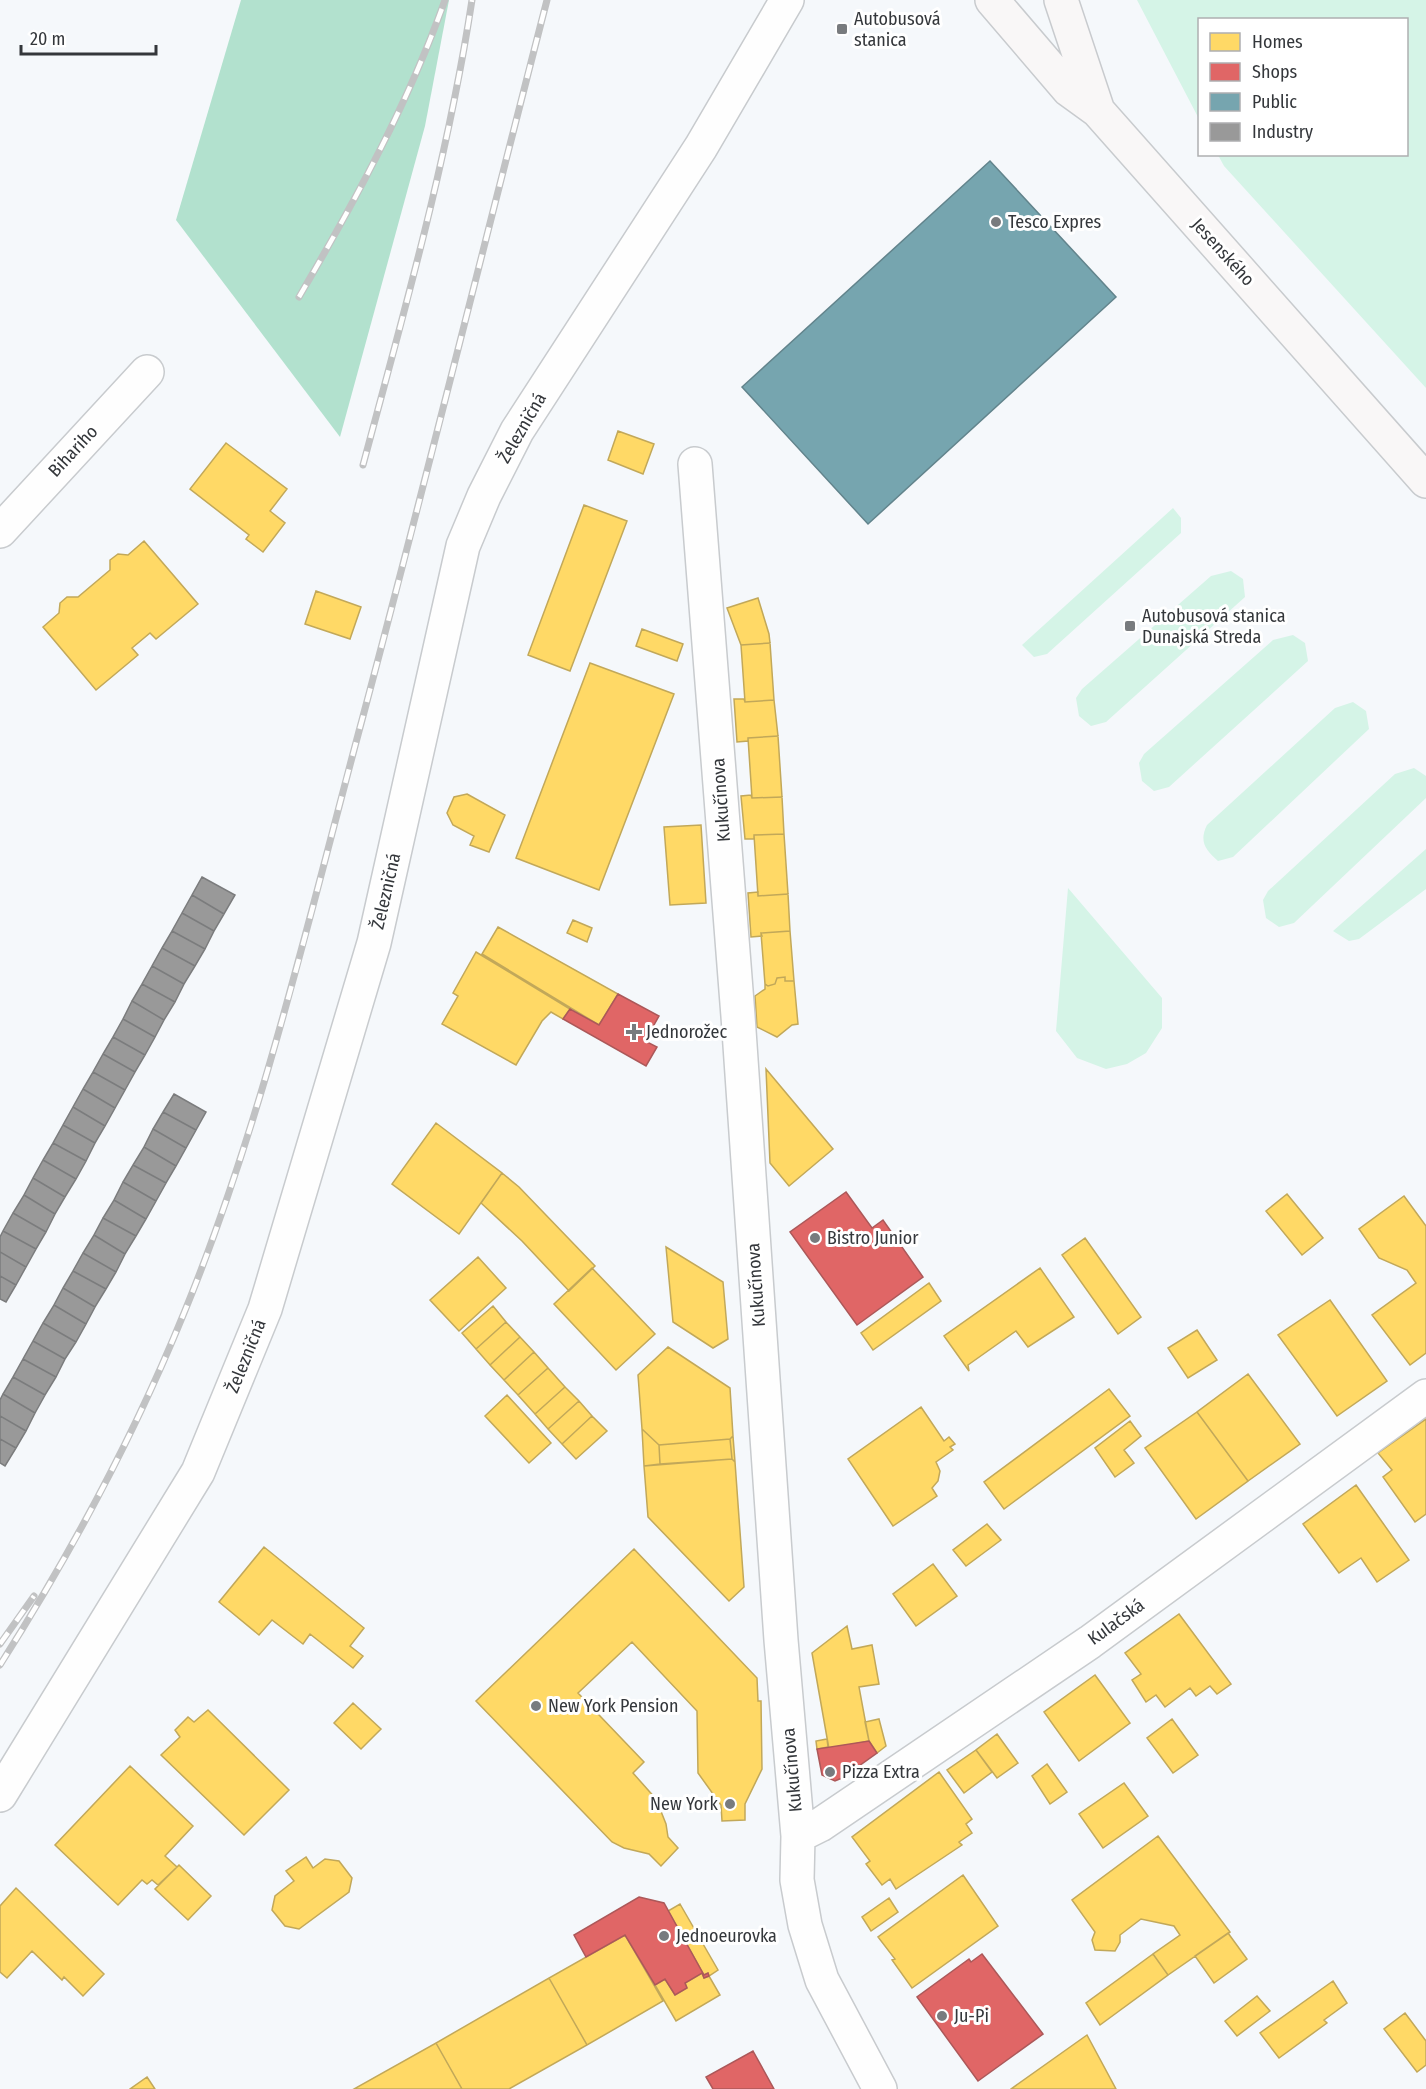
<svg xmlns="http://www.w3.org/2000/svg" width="1426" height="2089" viewBox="0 0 1426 2089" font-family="'Fira Sans Condensed',sans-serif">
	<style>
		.green { fill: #d5f4e7 }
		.forest { fill: #b2e1ce }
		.homes { fill: #ffd966; stroke: #c2a859; stroke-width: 1.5 }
		.shops { fill: #e06666; stroke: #ac5859; stroke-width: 1.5 }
		.public { fill: #76a5af; stroke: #62848c; stroke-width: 1.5 }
		.industry { fill: #999; stroke: #7b7c7d; stroke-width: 1.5 }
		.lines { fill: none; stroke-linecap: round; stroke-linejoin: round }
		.street-casing { stroke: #c8cbce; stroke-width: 36 }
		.secondary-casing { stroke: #c8cbce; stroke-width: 36 }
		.street { stroke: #fefefe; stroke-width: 33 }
		.secondary { stroke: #f9f7f7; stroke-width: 33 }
		.rail-casing { stroke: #c1c2c3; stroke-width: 7 }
		.rail { stroke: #fff; stroke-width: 4.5; stroke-dasharray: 14; stroke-linecap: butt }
		.poi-dot { fill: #787b7e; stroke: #fff; stroke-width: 2 }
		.labels { text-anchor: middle; stroke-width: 6; stroke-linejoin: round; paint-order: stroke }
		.poi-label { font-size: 18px; fill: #34373b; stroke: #fff; text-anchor: start }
		.street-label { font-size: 18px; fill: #34373b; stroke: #fff }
	</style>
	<rect width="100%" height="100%" fill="#f5f8fb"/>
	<path class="green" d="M 1137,0 L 1426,0 L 1426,388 L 1224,166 L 1218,155 L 1406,154 L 1406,20 L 1200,20 L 1199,119 Z
		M 1173,508 L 1181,518 L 1181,533 L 1047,654 L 1034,657 L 1022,645 Z
		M 1231,571 L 1243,579 L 1245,597 L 1106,722 L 1091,726 L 1079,716 L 1076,698 L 1082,689 L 1211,576 Z
		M 1293,635 L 1305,643 L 1308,661 L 1169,787 L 1154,791 L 1142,781 L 1139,763 L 1144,754 L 1273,640 Z
		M 1353,702 L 1366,711 L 1369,729 L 1233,857 L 1218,861 C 1205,850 1199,841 1207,825 L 1335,708 Z
		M 1414,768 L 1426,776 L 1426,798 L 1294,923 L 1279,927 L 1266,918 L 1263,900 L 1268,891 L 1395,774 Z
		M 1426,849 L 1426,889 L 1359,939 L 1349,941 L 1333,931 Z
		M 1068,888 L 1162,998 L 1162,1028 L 1146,1053 L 1127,1064 L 1106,1069 L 1077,1058 L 1056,1031 Z"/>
	<path class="forest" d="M 241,0 L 449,0 L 425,126 L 340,437 L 176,220 Z"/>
	<path class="homes" d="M 618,431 L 654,444 L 643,474 L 608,460 Z
		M 226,443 L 287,489 L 270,511 L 285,523 L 263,552 L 246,539 L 249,535 L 190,489 Z
		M 584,505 L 627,521 L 570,671 L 528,655 Z
		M 144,541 L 198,604 L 156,639 L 150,633 L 132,648 L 138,655 L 96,690 L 43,627 L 59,613 L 60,603 L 67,597 L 78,597 L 110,570 L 110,560 L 118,554 L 128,555 Z
		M 316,591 L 361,607 L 350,639 L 305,624 Z
		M 758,598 L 769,634 L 770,643 L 741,645 L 727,608 Z
		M 642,629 L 683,644 L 677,661 L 636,646 Z
		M 770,643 L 774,700 L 745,702 L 741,645 Z
		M 590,663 L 674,694 L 599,890 L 516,858 Z
		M 734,699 L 744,699 L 745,702 L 774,700 L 778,736 L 748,738 L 748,741 L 737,742 Z
		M 778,736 L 782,797 L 752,798 L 748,738 Z
		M 467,794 L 505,815 L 489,852 L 470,845 L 474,836 L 453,825 L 447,813 L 454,797 Z
		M 751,795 L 752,798 L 782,797 L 784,834 L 754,835 L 754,839 L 745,839 L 741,796 Z
		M 701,825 L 706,903 L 670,905 L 664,827 Z
		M 784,834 L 788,894 L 758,896 L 754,835 Z
		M 758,892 L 758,896 L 788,894 L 790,931 L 761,933 L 762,936 L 751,937 L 748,893 Z
		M 573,920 L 592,928 L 587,942 L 567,933 Z
		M 498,927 L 618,994 L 599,1025 L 482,954 Z
		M 790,931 L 794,981 L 785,981 L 785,977 L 777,978 L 775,984 L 768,986 L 765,984 L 761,933 Z
		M 476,952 L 570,1009 L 563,1019 L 551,1012 L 542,1021 L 516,1065 L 442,1024 L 458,996 L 453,993 Z
		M 785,977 L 785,981 L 794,981 L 798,1024 L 792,1025 L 777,1037 L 757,1027 L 755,996 L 765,989 L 765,984 L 768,986 L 775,984 L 777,978 Z
		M 766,1069 L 833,1149 L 789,1186 L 770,1163 Z
		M 436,1123 L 502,1173 L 459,1234 L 392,1184 Z
		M 502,1173 L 519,1187 L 595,1266 L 569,1291 L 522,1241 L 481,1203 Z
		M 1287,1194 L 1323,1238 L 1302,1255 L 1266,1211 Z
		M 1404,1196 L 1426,1226 L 1426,1353 L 1410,1365 L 1372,1315 L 1416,1283 L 1407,1270 L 1379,1258 L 1359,1229 Z
		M 1085,1238 L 1141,1317 L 1118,1334 L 1062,1255 Z
		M 666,1247 L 723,1282 L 728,1339 L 713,1348 L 673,1322 Z
		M 478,1257 L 506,1288 L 459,1331 L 430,1300 Z
		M 592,1268 L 655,1334 L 616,1370 L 554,1304 Z
		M 1040,1268 L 1074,1317 L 1028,1347 L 1016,1331 L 968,1365 L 969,1371 L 944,1336 Z
		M 929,1283 L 941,1301 L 873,1350 L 861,1333 Z
		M 1330,1300 L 1387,1381 L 1337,1416 L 1278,1335 Z
		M 493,1306 L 506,1322 L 476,1349 L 462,1333 Z
		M 506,1322 L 520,1337 L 490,1365 L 476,1349 Z
		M 1197,1330 L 1217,1360 L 1188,1378 L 1168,1348 Z
		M 520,1337 L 534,1352 L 504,1380 L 490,1365 Z
		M 668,1347 L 730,1388 L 733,1436 L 730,1439 L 659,1445 L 642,1429 L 638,1375 Z
		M 534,1352 L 548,1368 L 518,1395 L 504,1380 Z
		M 548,1368 L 565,1387 L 535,1414 L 518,1395 Z
		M 1248,1374 L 1300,1444 L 1248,1481 L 1197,1412 Z
		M 565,1387 L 579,1401 L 548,1429 L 535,1414 Z
		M 1109,1389 L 1130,1416 L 1004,1509 L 984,1482 Z
		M 507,1395 L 551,1443 L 529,1463 L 485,1416 Z
		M 579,1401 L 592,1416 L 562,1444 L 548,1429 Z
		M 921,1407 L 944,1441 L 949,1437 L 955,1444 L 950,1447 L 953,1450 L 936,1462 L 940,1471 L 938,1481 L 932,1488 L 937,1496 L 893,1526 L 848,1459 Z
		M 1197,1412 L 1248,1481 L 1196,1519 L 1145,1448 Z
		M 592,1416 L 607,1431 L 576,1459 L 562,1444 Z
		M 1426,1419 L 1426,1514 L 1415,1522 L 1383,1477 L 1392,1470 L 1378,1453 Z
		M 1130,1421 L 1141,1436 L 1124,1450 L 1134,1463 L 1115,1477 L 1095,1448 Z
		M 642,1429 L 659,1445 L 660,1464 L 644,1466 Z
		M 733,1436 L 735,1462 L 732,1459 L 730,1439 Z
		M 730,1439 L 732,1459 L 660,1464 L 659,1445 Z
		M 732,1459 L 735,1462 L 744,1587 L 729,1601 L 648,1517 L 644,1466 Z
		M 1356,1485 L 1409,1560 L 1377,1582 L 1361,1558 L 1339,1573 L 1303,1524 Z
		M 987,1524 L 1001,1540 L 966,1566 L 953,1550 Z
		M 264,1547 L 364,1628 L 350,1646 L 363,1656 L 353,1668 L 310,1634 L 303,1644 L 272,1620 L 259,1635 L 219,1602 Z
		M 634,1549 L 757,1678 L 758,1701 L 761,1701 L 762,1769 L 745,1804 L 745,1820 L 722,1821 L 721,1805 L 698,1773 L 697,1711 L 632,1642 L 578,1693 L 644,1762 L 633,1773 L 656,1799 L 666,1824 L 668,1837 L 678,1848 L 661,1866 L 649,1854 L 624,1848 L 612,1842 L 476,1701 Z
		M 933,1564 L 957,1596 L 916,1626 L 893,1594 Z
		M 1179,1614 L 1231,1684 L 1217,1694 L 1210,1686 L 1196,1696 L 1190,1688 L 1165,1707 L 1156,1695 L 1146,1702 L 1132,1680 L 1141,1674 L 1125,1653 Z
		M 847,1626 L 852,1649 L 872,1645 L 879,1684 L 859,1687 L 869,1741 L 829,1749 L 812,1653 Z
		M 1095,1675 L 1130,1723 L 1079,1761 L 1044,1712 Z
		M 353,1703 L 381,1729 L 361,1749 L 334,1723 Z
		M 208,1710 L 289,1790 L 244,1835 L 161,1755 L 180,1737 L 175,1730 L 188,1717 L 194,1722 Z
		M 879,1719 L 886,1746 L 877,1753 L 869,1741 L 865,1722 Z
		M 1172,1719 L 1198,1755 L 1173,1773 L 1147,1738 Z
		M 997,1734 L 1018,1763 L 997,1778 L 976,1750 Z
		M 827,1739 L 828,1747 L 817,1749 L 816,1741 Z
		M 976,1750 L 992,1772 L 964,1793 L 947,1770 Z
		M 1047,1764 L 1067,1792 L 1050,1804 L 1032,1776 Z
		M 130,1766 L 193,1826 L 165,1856 L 177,1867 L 158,1885 L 152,1880 L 147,1884 L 142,1880 L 118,1905 L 55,1845 Z
		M 939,1772 L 972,1819 L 966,1824 L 972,1833 L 959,1842 L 962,1845 L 896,1889 L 890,1879 L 882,1885 L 866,1864 L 870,1861 L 852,1837 Z
		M 1124,1783 L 1148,1816 L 1103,1848 L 1079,1814 Z
		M 1158,1836 L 1230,1932 L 1168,1975 L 1153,1954 L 1180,1935 L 1174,1926 L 1141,1919 L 1120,1935 L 1120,1942 L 1115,1951 L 1095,1950 L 1092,1940 L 1095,1932 L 1072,1900 Z
		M 306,1857 L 313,1868 L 325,1859 L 339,1861 L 352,1878 L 349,1892 L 299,1929 L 285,1926 L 272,1910 L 275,1896 L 294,1881 L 286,1871 Z
		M 179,1865 L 211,1896 L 188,1920 L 155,1889 Z
		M 963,1875 L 998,1926 L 912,1988 L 892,1960 L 895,1959 L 878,1937 Z
		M 16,1888 L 104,1974 L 83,1996 L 64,1977 L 62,1980 L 32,1951 L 7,1978 L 0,1972 L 0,1906 Z
		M 889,1898 L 898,1912 L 871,1931 L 862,1917 Z
		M 680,1904 L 718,1970 L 709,1976 L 708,1973 L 704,1975 L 668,1911 Z
		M 1228,1933 L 1247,1959 L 1214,1983 L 1195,1956 Z
		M 625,1935 L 663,2001 L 587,2045 L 549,1978 Z
		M 1153,1954 L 1168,1975 L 1100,2025 L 1086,2003 Z
		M 702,1973 L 704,1978 L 709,1976 L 720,1995 L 676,2021 L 655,1985 L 665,1979 L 675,1995 L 687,1988 L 685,1983 Z
		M 549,1978 L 587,2045 L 509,2089 L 462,2089 L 436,2043 Z
		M 1333,1981 L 1347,2003 L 1324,2020 L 1327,2023 L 1279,2058 L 1260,2033 Z
		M 1257,1996 L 1270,2011 L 1237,2036 L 1225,2021 Z
		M 1405,2013 L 1426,2041 L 1426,2065 L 1417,2072 L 1384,2029 Z
		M 1087,2035 L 1116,2089 L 1011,2089 Z
		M 436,2043 L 462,2089 L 354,2089 Z
		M 147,2077 L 155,2089 L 130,2089 Z"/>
	<path class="shops" d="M 618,994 L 659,1016 L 645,1041 L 657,1047 L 646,1066 L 563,1019 L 570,1009 L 599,1025 Z
		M 846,1192 L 872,1228 L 883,1220 L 923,1277 L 857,1325 L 790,1232 Z
		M 869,1741 L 877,1753 L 842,1778 L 835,1781 L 822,1775 L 817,1749 Z
		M 639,1897 L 664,1903 L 704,1975 L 708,1973 L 709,1976 L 704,1978 L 702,1973 L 685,1983 L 687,1988 L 675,1995 L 665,1979 L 655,1985 L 625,1935 L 586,1957 L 574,1935 Z
		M 982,1954 L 1043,2034 L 978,2081 L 917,1997 L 969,1959 L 971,1962 Z
		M 753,2051 L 774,2089 L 713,2089 L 706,2077 Z"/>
	<path class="public" d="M 990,161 L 1116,297 L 868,524 L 742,387 Z"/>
	<path class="industry" d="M 202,877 L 235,895 L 224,914 L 192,895 Z
		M 192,895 L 224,914 L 214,931 L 182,913 Z
		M 182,913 L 214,931 L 205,949 L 172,931 Z
		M 172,931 L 205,949 L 195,966 L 162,948 Z
		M 162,948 L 195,966 L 184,984 L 152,966 Z
		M 152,966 L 184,984 L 175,1002 L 142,984 Z
		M 142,984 L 175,1002 L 164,1020 L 132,1001 Z
		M 132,1001 L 164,1020 L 155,1037 L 123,1019 Z
		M 123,1019 L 155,1037 L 145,1055 L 113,1037 Z
		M 113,1037 L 145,1055 L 135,1072 L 103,1054 Z
		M 103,1054 L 135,1072 L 125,1090 L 93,1072 Z
		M 93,1072 L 125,1090 L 115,1108 L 83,1089 Z
		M 83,1089 L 115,1108 L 105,1126 L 73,1107 Z
		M 174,1094 L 206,1112 L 196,1130 L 163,1112 Z
		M 73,1107 L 105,1126 L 95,1143 L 63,1125 Z
		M 163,1112 L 196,1130 L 186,1148 L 153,1129 Z
		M 63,1125 L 95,1143 L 86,1161 L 53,1143 Z
		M 153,1129 L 186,1148 L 176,1166 L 144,1147 Z
		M 53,1143 L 86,1161 L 76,1179 L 43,1160 Z
		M 144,1147 L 176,1166 L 166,1183 L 133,1165 Z
		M 43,1160 L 76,1179 L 65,1197 L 33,1178 Z
		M 133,1165 L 166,1183 L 156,1201 L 123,1182 Z
		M 33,1178 L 65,1197 L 55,1214 L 24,1195 Z
		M 123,1182 L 156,1201 L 146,1219 L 114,1200 Z
		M 24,1195 L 55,1214 L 46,1232 L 13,1213 Z
		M 114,1200 L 146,1219 L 136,1236 L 103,1218 Z
		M 13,1213 L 46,1232 L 36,1249 L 3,1231 Z
		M 103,1218 L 136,1236 L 125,1254 L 94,1235 Z
		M 3,1231 L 36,1249 L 26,1267 L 0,1252 L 0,1237 Z
		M 94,1235 L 125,1254 L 116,1272 L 83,1253 Z
		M 0,1252 L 26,1267 L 16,1285 L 0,1276 Z
		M 83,1253 L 116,1272 L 106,1289 L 73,1271 Z
		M 73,1271 L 106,1289 L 95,1307 L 63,1288 Z
		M 0,1276 L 16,1285 L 6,1302 L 0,1299 Z
		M 63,1288 L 95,1307 L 86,1324 L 54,1305 Z
		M 54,1305 L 86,1324 L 76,1342 L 43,1323 Z
		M 43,1323 L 76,1342 L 65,1359 L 33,1341 Z
		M 33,1341 L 65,1359 L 56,1377 L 23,1359 Z
		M 23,1359 L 56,1377 L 45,1395 L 13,1377 Z
		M 13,1377 L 45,1395 L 35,1413 L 3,1394 Z
		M 3,1394 L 35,1413 L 26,1431 L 0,1416 L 0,1400 Z
		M 0,1416 L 26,1431 L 16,1448 L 0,1439 Z
		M 0,1439 L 16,1448 L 5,1466 L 0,1463 Z"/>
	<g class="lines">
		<defs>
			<path id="street" d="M 695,464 L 738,1016 L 781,1640 L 798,1836 L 797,1880 L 805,1925 L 822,1980 L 880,2089
				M 0,531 L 147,372
				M 0,1795 L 198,1472 L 265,1309 L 374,943 L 463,546 L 484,496 L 517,431 L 701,147 L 787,0
				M 798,1836 L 820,1825 L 1090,1642 L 1426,1396"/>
			<path id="secondary" d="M 992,0 L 1069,90 L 1098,111
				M 1061,0 L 1098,111 L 1426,481"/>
		</defs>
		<use href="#street" class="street-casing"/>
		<use href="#secondary" class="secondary-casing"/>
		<use href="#street" class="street"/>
		<use href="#secondary" class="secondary"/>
		<defs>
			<path id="rail" d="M 299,297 C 355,201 408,104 445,0
				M 363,465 C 404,312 448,158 472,0
				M 0,1644 L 34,1596
				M 0,1665 C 71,1553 134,1436 184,1313 C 262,1123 309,917 362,720 C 426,481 485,240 547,0"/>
		</defs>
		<use href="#rail" class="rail-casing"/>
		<use href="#rail" class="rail"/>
	</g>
	<g class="poi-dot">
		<rect x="836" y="23" width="12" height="12" rx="3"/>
		<circle cx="996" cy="222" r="6"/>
		<rect x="1124" y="620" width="12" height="12" rx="3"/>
		<path d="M631 1023h6v6h6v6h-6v6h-6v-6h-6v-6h6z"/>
		<circle cx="815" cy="1238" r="6"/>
		<circle cx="536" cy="1706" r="6"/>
		<circle cx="830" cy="1772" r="6"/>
		<circle cx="730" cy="1804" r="6"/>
		<circle cx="664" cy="1936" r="6"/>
		<circle cx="942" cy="2016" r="6"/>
	</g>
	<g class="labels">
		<g class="poi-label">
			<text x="854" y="25">Autobusová<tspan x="854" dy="21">stanica</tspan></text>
			<text x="1008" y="228">Tesco Expres</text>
			<text x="1142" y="622">Autobusová stanica<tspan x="1142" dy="21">Dunajská Streda</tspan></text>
			<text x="646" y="1038">Jednorožec</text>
			<text x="827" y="1244">Bistro Junior</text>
			<text x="548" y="1712">New York Pension</text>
			<text x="842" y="1778">Pizza Extra</text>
			<text x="718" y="1810" text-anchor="end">New York</text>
			<text x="676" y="1942">Jednoeurovka</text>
			<text x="954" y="2022">Ju-Pi</text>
		</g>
		<g class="street-label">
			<text transform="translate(1223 252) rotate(48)" y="6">Jesenského</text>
			<text transform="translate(522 428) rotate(-60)" y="6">Železničná</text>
			<text transform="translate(73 451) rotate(-47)" y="6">Bihariho</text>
			<text transform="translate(721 800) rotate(-94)" y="6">Kukučínova</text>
			<text transform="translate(386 891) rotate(-77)" y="6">Železničná</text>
			<text transform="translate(756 1285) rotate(-94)" y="6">Kukučínova</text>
			<text transform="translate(246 1356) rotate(-68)" y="6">Železničná</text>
			<text transform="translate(1116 1622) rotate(-36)" y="6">Kulačská</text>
			<text transform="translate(792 1770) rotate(-95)" y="6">Kukučínova</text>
		</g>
	</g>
	<rect x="1198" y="18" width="210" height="138" fill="#ffffff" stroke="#aeafb1" stroke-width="1.5"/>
	<rect x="1210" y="33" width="30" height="18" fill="#ffd966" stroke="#aeafb1" stroke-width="1.5"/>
	<text x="1252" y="48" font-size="18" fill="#34373b">Homes</text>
	<rect x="1210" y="63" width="30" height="18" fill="#e06666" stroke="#aeafb1" stroke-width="1.5"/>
	<text x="1252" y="78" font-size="18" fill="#34373b">Shops</text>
	<rect x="1210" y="93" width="30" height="18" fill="#76a5af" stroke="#aeafb1" stroke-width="1.5"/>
	<text x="1252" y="108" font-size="18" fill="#34373b">Public</text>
	<rect x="1210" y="123" width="30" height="18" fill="#999999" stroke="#aeafb1" stroke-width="1.5"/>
	<text x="1252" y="138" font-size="18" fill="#34373b">Industry</text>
	<path d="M21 45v9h135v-9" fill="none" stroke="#34373b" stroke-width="3"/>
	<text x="30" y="45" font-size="18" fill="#34373b" stroke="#ffffff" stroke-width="4.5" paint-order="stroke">20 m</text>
</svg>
